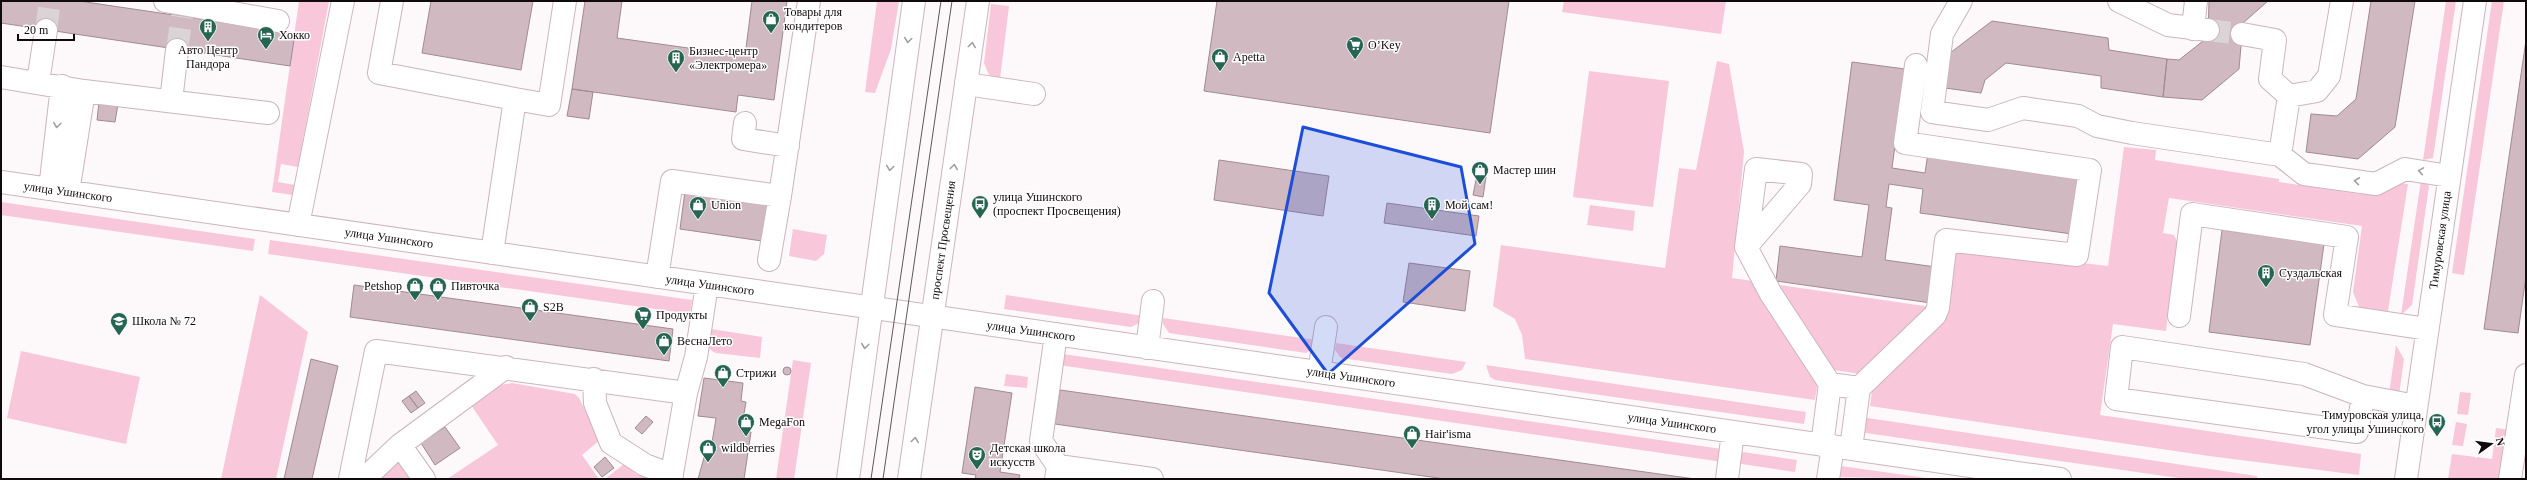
<svg xmlns="http://www.w3.org/2000/svg" width="2527" height="480" viewBox="0 0 2527 480" font-family="Georgia,serif">
	<style>
		.green { fill: #f9c7da }
		.building { fill: #d0b9c1; stroke: #a18a93 }
		.lines { fill: none; stroke-linecap: round; stroke-linejoin: round }
		.minor-tunnel { stroke: #dad4d6; stroke-width: 22; stroke-dasharray: 22 11; stroke-linecap: butt }
		.minor-casing { stroke: #ccb5bd; stroke-width: 24 }
		.major-casing { stroke: #ccb5bd; stroke-width: 24 }
		.minor { stroke: #fff; stroke-width: 22 }
		.major { stroke: #fff; stroke-width: 22 }
		.tram { stroke: #5f585b; stroke-width: 1 }
		.oneway { stroke: #a09d9e }
		.marked { fill: #1d4ed8; fill-opacity: 0.2; stroke: #1d4ed8; stroke-width: 3; stroke-linejoin: round }
		.labels { text-anchor: middle; stroke-width: 3; stroke-linejoin: round; paint-order: stroke }
		.poi-label { font-size: 12px; fill: #110a0d; stroke: #fff; text-anchor: start }
		.street-label { font-size: 12px; fill: #110a0d; stroke: #fff }
	</style>
	<rect width="100%" height="100%" fill="#fdf8fa"/>
	<path class="green" d="M 299,1 L 329,1 L 298,167 L 281,164 L 278,182 L 295,185 L 293,195 L 272,192 Z
		M 877,1 L 899,1 L 891,49 L 875,93 L 865,92 Z
		M 1564,1 L 1726,1 L 1721,34 L 1562,12 Z
		M 2446,1 L 2456,1 L 2433,158 L 2423,160 Z
		M 2492,1 L 2504,1 L 2464,275 L 2452,273 Z
		M 991,4 L 1009,6 L 1000,79 L 989,75 L 984,63 Z
		M 1717,61 L 1729,64 L 1744,152 L 1732,278 L 1938,308 L 1954,248 L 2108,266 L 2124,147 L 2156,150 L 2155,160 L 2279,179 L 2279,182 L 2360,194 C 2380,194 2392,182 2408,184 L 2387,317 L 2360,309 L 2353,292 L 2362,226 L 2169,198 L 2163,233 L 2174,235 L 2177,241 L 2166,331 L 2113,324 L 2100,415 L 2361,454 L 2359,475 L 2209,456 L 1870,406 L 1874,376 L 1820,368 L 1815,400 L 1525,359 L 1522,335 L 1515,319 L 1493,306 L 1501,245 L 1665,268 L 1679,168 L 1696,170 Z
		M 1589,71 L 1669,81 L 1653,207 L 1573,197 Z
		M 2421,180 L 2429,186 L 2412,305 L 2401,315 Z
		M 1,202 L 255,239 L 253,251 L 1,215 Z
		M 1590,205 L 1635,211 L 1633,231 L 1587,225 Z
		M 793,229 L 827,235 L 824,254 L 816,261 L 789,256 Z
		M 270,240 L 692,300 L 690,314 L 268,254 Z
		M 260,295 L 308,332 L 276,479 L 221,479 Z
		M 1006,295 L 1143,316 L 1141,322 L 1131,327 L 1004,309 Z
		M 1163,318 L 1316,340 L 1315,347 L 1306,353 L 1169,333 L 1163,324 Z
		M 705,328 L 762,337 L 760,358 L 716,353 C 704,348 706,340 705,328 Z
		M 1336,343 L 1466,362 L 1462,370 L 1452,374 L 1341,358 L 1335,350 Z
		M 2396,345 L 2404,359 L 2399,395 L 2389,394 Z
		M 21,351 L 140,377 L 126,444 L 7,418 Z
		M 1063,354 L 1722,449 L 1723,462 L 1059,365 Z
		M 793,360 L 811,363 L 794,479 L 776,479 Z
		M 1486,365 L 1806,412 L 1804,424 L 1495,380 L 1490,377 Z
		M 1006,374 L 1028,377 L 1027,388 L 1004,386 Z
		M 512,383 L 575,394 L 579,398 L 600,440 L 582,455 L 599,479 L 447,479 L 498,445 L 469,402 L 490,387 Z
		M 2460,392 L 2471,393 L 2468,415 L 2457,414 Z
		M 1861,417 L 2257,476 L 2257,479 L 2185,479 L 1859,432 Z
		M 2456,422 L 2467,424 L 2463,446 L 2452,445 Z
		M 2496,428 L 2510,430 L 2503,479 L 2448,479 L 2452,454 L 2492,459 Z
		M 1743,452 L 1797,460 L 1795,472 L 1735,463 Z
		M 397,455 L 414,479 L 371,479 Z
		M 624,464 L 636,474 L 649,479 L 605,479 Z
		M 1841,466 L 1933,479 L 1834,477 Z"/>
	<path class="building" d="M 1,1 L 79,1 L 295,33 L 290,66 L 1,23 Z
		M 431,1 L 533,1 L 521,70 L 422,53 Z
		M 585,1 L 622,1 L 617,38 L 745,56 L 752,1 L 787,1 L 774,100 L 738,95 L 736,112 L 572,89 Z
		M 1217,1 L 1509,1 L 1490,133 L 1204,91 Z
		M 2209,1 L 2268,1 L 2243,23 L 2239,69 L 2202,100 L 2163,97 L 2167,59 L 2179,60 L 2208,37 Z
		M 2371,1 L 2415,1 L 2395,127 L 2358,159 L 2306,152 L 2311,114 L 2337,116 L 2356,99 Z
		M 1992,21 L 2108,38 L 2109,50 L 2167,59 L 2163,97 L 2101,88 L 2101,76 L 2006,63 L 1985,80 L 1981,93 L 1945,88 L 1950,53 Z
		M 2526,40 L 2526,276 L 2518,333 L 2484,329 Z
		M 1852,62 L 1905,69 L 1892,168 L 1925,173 L 1928,153 L 2081,175 L 2072,234 L 1920,213 L 1923,189 L 1889,184 L 1886,207 L 1892,208 L 1885,260 L 1936,267 L 1931,303 L 1776,281 L 1780,246 L 1862,257 L 1869,205 L 1834,200 Z
		M 572,89 L 593,92 L 589,119 L 567,116 Z
		M 99,102 L 118,104 L 115,122 L 97,120 Z
		M 1219,160 L 1329,176 L 1323,216 L 1214,200 Z
		M 1477,175 L 1486,177 L 1483,197 L 1473,195 Z
		M 685,191 L 768,203 L 762,241 L 680,229 Z
		M 1387,203 L 1479,216 L 1476,236 L 1384,223 Z
		M 2222,230 L 2324,244 L 2310,345 L 2209,332 Z
		M 1409,263 L 1470,271 L 1465,311 L 1403,302 Z
		M 354,285 L 673,329 L 669,361 L 350,317 Z
		M 311,359 L 338,366 L 312,479 L 284,479 Z
		M783 371a4 4 0 1 1 8 0a4 4 0 1 1-8 0Z
		M 704,378 L 743,383 L 741,401 L 746,402 L 741,431 L 751,432 L 744,479 L 698,479 L 705,454 L 710,455 L 716,418 L 698,416 Z
		M 975,387 L 1012,393 L 1000,472 L 1020,475 L 1019,479 L 975,479 L 976,475 L 962,473 Z
		M 1060,390 L 1695,479 L 1445,479 L 1111,432 L 1055,424 Z
		M 416,391 L 425,403 L 418,408 L 409,396 Z
		M 409,396 L 418,408 L 411,413 L 402,401 Z
		M 646,416 L 653,422 L 642,434 L 635,428 Z
		M 445,427 L 460,448 L 435,465 L 421,443 Z
		M 605,457 L 614,468 L 602,477 L 594,467 Z"/>
	<g class="lines">
		<path class="minor-tunnel" d="M 46,30 L 50,1
			M 2208,30 L 2242,34
			M 177,50 L 182,16"/>
		<defs>
			<path id="minor" d="M 165,1 L 278,21
				M 392,1 L 379,73 L 515,99 L 492,253
				M 1961,1 L 1942,34 L 1932,112 L 1988,120 L 2023,108 L 2078,116 L 2097,126 L 2132,133 L 2280,155 L 2304,174 L 2376,184 L 2405,169 L 2449,176
				M 2119,1 L 2168,25 L 2208,30
				M 2193,29 L 2196,1
				M 2242,34 L 2275,40 L 2270,79 L 2289,96 L 2280,155
				M 1,77 L 84,91 L 268,113
				M 38,82 L 46,30
				M 966,84 L 1034,94
				M 2289,96 L 2317,91 L 2329,76 L 2342,1
				M 515,99 L 549,105 L 565,1
				M 171,101 L 177,50
				M 745,123 L 743,139 L 788,146
				M 1,182 L 2060,479
				M 50,189 L 62,86
				M 68,192 L 84,91
				M 298,225 L 343,1
				M 1746,247 L 1756,169 L 1801,174 L 1800,184 L 1746,247 L 1771,294 L 1830,384 L 1859,388 L 1851,449
				M 769,260 L 780,196
				M 657,277 L 672,181 L 780,196 L 809,1
				M 2179,316 L 2192,214 L 2347,237 L 2335,315 L 2427,329
				M 1056,334 L 1041,441 L 1058,466 L 1056,479
				M 1147,348 L 1153,301
				M 1319,372 L 1326,327
				M 594,379 L 595,403 L 611,443 L 645,465 L 672,475
				M 1859,388 L 1935,315 L 1938,308 L 1946,240 L 2077,255 L 2090,170 L 1905,143 L 1916,65
				M 2363,396 L 2357,432 L 2116,399 L 2122,347 L 2304,374 L 2363,396 L 2416,406
				M 400,445 L 424,479
				M 1822,445 L 1830,384
				M 1058,466 L 1152,479
				M 350,479 L 376,351 L 686,393
				M 364,479 L 400,445 L 506,367
				M 671,479 L 686,393 L 696,357 L 707,284
				M 1727,479 L 1733,432
				M 1828,479 L 1833,446
				M 2406,479 L 2475,1
				M 2510,479 L 2526,375"/>
			<path id="major" d="M 848,479 L 914,1
				M 909,479 L 978,1"/>
		</defs>
		<use href="#minor" class="minor-casing"/>
		<use href="#major" class="major-casing"/>
		<use href="#minor" class="minor"/>
		<use href="#major" class="major"/>
		<path class="tram" d="M 871,479 L 941,1
			M 883,479 L 952,1"/>
	</g>
	<defs><path id="oneway-chevron" d="M-2-3.5L2.5 0L-2 3.5" fill="none" stroke-width="1.6" stroke-linecap="round" stroke-linejoin="round"/></defs>
	<g class="oneway">
		<use href="#oneway-chevron" transform="translate(908 40) rotate(98)"/>
		<use href="#oneway-chevron" transform="translate(972 45) rotate(-82)"/>
		<use href="#oneway-chevron" transform="translate(57 125) rotate(97)"/>
		<use href="#oneway-chevron" transform="translate(954 167) rotate(-82)"/>
		<use href="#oneway-chevron" transform="translate(890 168) rotate(98)"/>
		<use href="#oneway-chevron" transform="translate(2421 171) rotate(-171)"/>
		<use href="#oneway-chevron" transform="translate(2357 181) rotate(-172)"/>
		<use href="#oneway-chevron" transform="translate(865 346) rotate(97)"/>
		<use href="#oneway-chevron" transform="translate(915 440) rotate(-82)"/>
	</g>
	<path class="marked" d="M 1303,127 L 1461,167 L 1475,244 L 1328,374 L 1269,293 Z"/>
	<defs>
		<symbol id="shop-pin" viewBox="-11 -11 22 30"><path d="M0 17L-7.5 6A9.5 9.5 0 1 1 7.5 6Z" fill="#266552" stroke="#fff"/><path d="M-5-2.5h2.3a2.7 3.5 0 0 1 5.4 0H5L5.5 6h-11ZM-1.5-2.5h3a1.5 2.3 0 0 0-3 0Z" fill="#fff"/></symbol>
		<symbol id="building-pin" viewBox="-11 -11 22 30"><path d="M0 17L-7.5 6A9.5 9.5 0 1 1 7.5 6Z" fill="#266552" stroke="#fff"/><path d="M-4-6H4V6H1V3H-1V6H-4ZM-2.5-4.3h1.7v1.8h-1.7ZM.8-4.3h1.7v1.8H.8ZM-2.5-1h1.7V.8h-1.7ZM.8-1h1.7V.8H.8Z" fill="#fff"/></symbol>
		<symbol id="hotel-pin" viewBox="-11 -11 22 30"><path d="M0 17L-7.5 6A9.5 9.5 0 1 1 7.5 6Z" fill="#266552" stroke="#fff"/><path d="M-6-4.5h1.5V1H6V5H4.5V3h-9V5H-6ZM-4 0a1.8 1.8 0 1 1 3.6 0ZM.5 0V-2.5h3Q6-2.5 6 0Z" fill="#fff"/></symbol>
		<symbol id="supermarket-pin" viewBox="-11 -11 22 30"><path d="M0 17L-7.5 6A9.5 9.5 0 1 1 7.5 6Z" fill="#266552" stroke="#fff"/><path d="M-6-5.5h2.5l.6 2H6L4.5 2H-2.5L-4.4-4H-6ZM-1.5 3.2a1.3 1.3 0 1 0 .1 0ZM3 3.2a1.3 1.3 0 1 0 .1 0Z" fill="#fff"/></symbol>
		<symbol id="bus-pin" viewBox="-11 -11 22 30"><path d="M0 17L-7.5 6A9.5 9.5 0 1 1 7.5 6Z" fill="#266552" stroke="#fff"/><path d="M-5-6H5V4H4V6H2V4H-2V6H-4V4H-5ZM-3.5-4V0h7V-4ZM-3.5 1.2v1.5H-2V1.2ZM2 1.2v1.5H3.5V1.2Z" fill="#fff"/></symbol>
		<symbol id="school-pin" viewBox="-11 -11 22 30"><path d="M0 17L-7.5 6A9.5 9.5 0 1 1 7.5 6Z" fill="#266552" stroke="#fff"/><path d="M0-5L7-2L0 1L-7-2ZM-4 1L0 2.5L4 1V4Q0 6-4 4Z" fill="#fff"/></symbol>
		<symbol id="theatre-pin" viewBox="-11 -11 22 30"><path d="M0 17L-7.5 6A9.5 9.5 0 1 1 7.5 6Z" fill="#266552" stroke="#fff"/><path d="M-5-5.5Q0-4 5-5.5V0Q5 5 0 6Q-5 5-5 0ZM-3.3-2.5H-1v1.5H-3.3ZM1-2.5H3.3v1.5H1ZM-2.8 1Q0 5.5 2.8 1Z" fill="#fff"/></symbol>
	</defs>
	<g fill-rule="evenodd">
		<use href="#shop-pin" x="761" y="9" width="20" height="27"/>
		<use href="#building-pin" x="198" y="17" width="20" height="27"/>
		<use href="#hotel-pin" x="256" y="25" width="20" height="27"/>
		<use href="#supermarket-pin" x="1345" y="35" width="20" height="27"/>
		<use href="#shop-pin" x="1210" y="47" width="20" height="27"/>
		<use href="#building-pin" x="666" y="48" width="20" height="27"/>
		<use href="#shop-pin" x="1470" y="160" width="20" height="27"/>
		<use href="#bus-pin" x="970" y="194" width="20" height="27"/>
		<use href="#shop-pin" x="688" y="195" width="20" height="27"/>
		<use href="#building-pin" x="1422" y="195" width="20" height="27"/>
		<use href="#building-pin" x="2256" y="263" width="20" height="27"/>
		<use href="#shop-pin" x="405" y="276" width="20" height="27"/>
		<use href="#shop-pin" x="428" y="276" width="20" height="27"/>
		<use href="#shop-pin" x="520" y="297" width="20" height="27"/>
		<use href="#supermarket-pin" x="633" y="305" width="20" height="27"/>
		<use href="#school-pin" x="109" y="311" width="20" height="27"/>
		<use href="#shop-pin" x="654" y="331" width="20" height="27"/>
		<use href="#shop-pin" x="713" y="363" width="20" height="27"/>
		<use href="#shop-pin" x="736" y="412" width="20" height="27"/>
		<use href="#bus-pin" x="2427" y="412" width="20" height="27"/>
		<use href="#shop-pin" x="1402" y="424" width="20" height="27"/>
		<use href="#shop-pin" x="698" y="438" width="20" height="27"/>
		<use href="#theatre-pin" x="967" y="445" width="20" height="27"/>
	</g>
	<g class="labels">
		<g class="poi-label">
			<text x="784" y="16">Товары для<tspan x="784" dy="14">кондитеров</tspan></text>
			<text x="279" y="39">Хокко</text>
			<text x="1368" y="49">O’Key</text>
			<text x="208" y="54" text-anchor="middle">Авто Центр<tspan x="208" dy="14">Пандора</tspan></text>
			<text x="689" y="55">Бизнес-центр<tspan x="689" dy="14">«Электромера»</tspan></text>
			<text x="1233" y="61">Apetta</text>
			<text x="1493" y="174">Мастер шин</text>
			<text x="993" y="201">улица Ушинского<tspan x="993" dy="14">(проспект Просвещения)</tspan></text>
			<text x="711" y="209">Union</text>
			<text x="1445" y="209">Мой сам!</text>
			<text x="2279" y="277">Суздальская</text>
			<text x="402" y="290" text-anchor="end">Petshop</text>
			<text x="451" y="290">Пивточка</text>
			<text x="543" y="311">S2B</text>
			<text x="656" y="319">Продукты</text>
			<text x="132" y="325">Школа № 72</text>
			<text x="677" y="345">ВеснаЛето</text>
			<text x="736" y="377">Стрижи</text>
			<text x="2424" y="419" text-anchor="end">Тимуровская улица,<tspan x="2424" dy="14">угол улицы Ушинского</tspan></text>
			<text x="759" y="426">MegaFon</text>
			<text x="1425" y="438">Hair'isma</text>
			<text x="721" y="452">wildberries</text>
			<text x="990" y="452">Детская школа<tspan x="990" dy="14">искусств</tspan></text>
		</g>
		<g class="street-label">
			<text transform="translate(68 192) rotate(8)" y="4">улица Ушинского</text>
			<text transform="translate(389 238) rotate(8)" y="4">улица Ушинского</text>
			<text transform="translate(943 240) rotate(-82)" y="4">проспект Просвещения</text>
			<text transform="translate(2440 240) rotate(-82)" y="4">Тимуровская улица</text>
			<text transform="translate(710 285) rotate(8)" y="4">улица Ушинского</text>
			<text transform="translate(1031 331) rotate(8)" y="4">улица Ушинского</text>
			<text transform="translate(1351 377) rotate(8)" y="4">улица Ушинского</text>
			<text transform="translate(1672 423) rotate(8)" y="4">улица Ушинского</text>
		</g>
	</g>
	<rect width="2527" height="480" fill="none" stroke="#110a0d" stroke-width="4"/>
	<g transform="translate(2491 444) rotate(76)" stroke="#ffffff" stroke-width="3" paint-order="stroke">
	<path d="M0-3L7 15L0 10L-7 15Z" fill="#110a0d"/>
	<text y="-6" font-size="11" font-weight="bold" text-anchor="middle" fill="#110a0d">N</text>
	</g>
	<path d="M18 34v6h56v-6" fill="none" stroke="#110a0d" stroke-width="2"/>
	<text x="24" y="34" font-size="12" fill="#110a0d" stroke="#ffffff" stroke-width="3" paint-order="stroke">20 m</text>
</svg>
